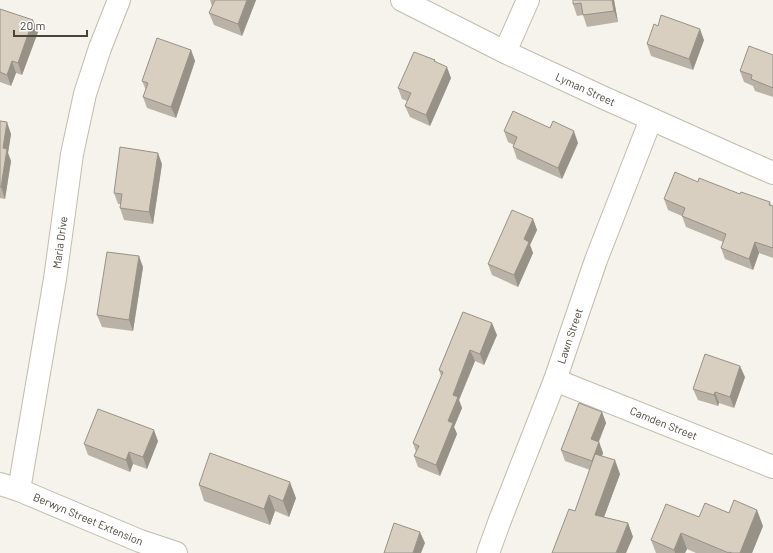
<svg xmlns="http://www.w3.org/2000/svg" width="773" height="553" viewBox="0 0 773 553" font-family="Barlow,sans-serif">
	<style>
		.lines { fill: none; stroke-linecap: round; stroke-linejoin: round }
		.minor-casing { stroke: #c2bbae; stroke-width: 24 }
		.minor { stroke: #fff; stroke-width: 22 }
		.wall { fill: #bab2a6 }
		.shaded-wall { fill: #979187 }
		.building { fill: #d8cfc1; stroke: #979187 }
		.labels { text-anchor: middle; stroke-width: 3; stroke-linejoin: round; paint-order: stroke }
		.street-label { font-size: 11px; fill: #4b4439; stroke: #fff }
	</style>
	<rect width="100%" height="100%" fill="#f6f3ec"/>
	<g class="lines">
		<defs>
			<g id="minor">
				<path id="s1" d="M 402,0 L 505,52 L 602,97 L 734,156 L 773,173"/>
				<path d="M 505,52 L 528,0"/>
				<path id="s2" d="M 555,380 L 773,467"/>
				<path id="s3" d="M 0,484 L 19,490 L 140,541 L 176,553"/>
				<path id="s4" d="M 19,490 L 55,279 L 72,154 L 85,94 L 100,48 L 119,0"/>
				<path id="s5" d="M 488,553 L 500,520 L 555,380 L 596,260 L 651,119"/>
			</g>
		</defs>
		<use href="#minor" class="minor-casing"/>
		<use href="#minor" class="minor"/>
	</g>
	<path class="wall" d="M 210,0 L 256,0 L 242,36 L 214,25 L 209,13 L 212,6 Z
		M 614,0 L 618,22 L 587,27 L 583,15 L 577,16 L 573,4 Z
		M 0,9 L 38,32 L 22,75 L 16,73 L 11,86 L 0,82 Z
		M 704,40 L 693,70 L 651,56 L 647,44 Z
		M 191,50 L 195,61 L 176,118 L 147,108 L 143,97 L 146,90 L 142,81 Z
		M 773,55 L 773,97 L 755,91 L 753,86 L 744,82 L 740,71 Z
		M 435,60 L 436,62 L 451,78 L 430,126 L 410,117 L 405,106 L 407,101 L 402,99 L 398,88 Z
		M 0,121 L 11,134 L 8,153 L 11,161 L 5,199 L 0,198 Z
		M 504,131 L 578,143 L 562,179 L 517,159 L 513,147 L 514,145 L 508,142 Z
		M 162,164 L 153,224 L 124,220 L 120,208 L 121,204 L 118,204 L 114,193 Z
		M 698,182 L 740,194 L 770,202 L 771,205 L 773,206 L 773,258 L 759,253 L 753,270 L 725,259 L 721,248 L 723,242 L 686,227 L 682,216 L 668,210 L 664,199 Z
		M 533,219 L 537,230 L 530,245 L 533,253 L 518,287 L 492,275 L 488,264 Z
		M 143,267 L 133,331 L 102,327 L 97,315 Z
		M 463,312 L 497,335 L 484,365 L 475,361 L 459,400 L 462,408 L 454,427 L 457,434 L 440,476 L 418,467 L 414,456 L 416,452 L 413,443 L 441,376 L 439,370 Z
		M 745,377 L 734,408 L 719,403 L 718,406 L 698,400 L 693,389 Z
		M 602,412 L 606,423 L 599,442 L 603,453 L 602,456 L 620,474 L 604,517 L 628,523 L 633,537 L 575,511 L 590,470 L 565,461 L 561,450 Z
		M 158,441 L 147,469 L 133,464 L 130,472 L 88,455 L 84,444 Z
		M 199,485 L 296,498 L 289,517 L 275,511 L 270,525 L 204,501 Z
		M 729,513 L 763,526 L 752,553 L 696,553 L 687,549 L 685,553 L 656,553 L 651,540 L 699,517 Z"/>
	<path class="shaded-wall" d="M 247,0 L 256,0 L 242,36 L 238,24 Z
		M 612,0 L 614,0 L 618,22 L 614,11 Z
		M 33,20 L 38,32 L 22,75 L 18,63 Z
		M 700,29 L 704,40 L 693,70 L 689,59 Z
		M 191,50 L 195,61 L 176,118 L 171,107 Z
		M 12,61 L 16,73 L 11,86 L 7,75 Z
		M 447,67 L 451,78 L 430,126 L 426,115 Z
		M 7,122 L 11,134 L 8,153 L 11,161 L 5,199 L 1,187 L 3,148 Z
		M 574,131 L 578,143 L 562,179 L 558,168 Z
		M 158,153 L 162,164 L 153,224 L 149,212 Z
		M 533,219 L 537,230 L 530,245 L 533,253 L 518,287 L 514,275 L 524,239 Z
		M 755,242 L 759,253 L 753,270 L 749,259 Z
		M 139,256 L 143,267 L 133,331 L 129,320 Z
		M 492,323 L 497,335 L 484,365 L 480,354 Z
		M 470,350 L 475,361 L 459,400 L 462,408 L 454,427 L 457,434 L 440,476 L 436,465 L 448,421 L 453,395 Z
		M 740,366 L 745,377 L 734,408 L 730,397 Z
		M 715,392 L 719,403 L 718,406 L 714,395 Z
		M 602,412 L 606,423 L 595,450 L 591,439 Z
		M 154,430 L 158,441 L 147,469 L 143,457 Z
		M 599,442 L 603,453 L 596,472 L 592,461 Z
		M 129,452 L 133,464 L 130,472 L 126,460 Z
		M 615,460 L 620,474 L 600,528 L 595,515 Z
		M 290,482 L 296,498 L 289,517 L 283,501 Z
		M 269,495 L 275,511 L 270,525 L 264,509 Z
		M 757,510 L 763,526 L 752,553 L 740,553 Z
		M 628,523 L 633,537 L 626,553 L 616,553 Z
		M 420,532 L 425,543 L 421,553 L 413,553 Z
		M 681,533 L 687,549 L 685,553 L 675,553 L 674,550 Z"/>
	<path class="building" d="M 215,0 L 247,0 L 238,24 L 209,13 Z
		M 573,0 L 612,0 L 614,11 L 583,15 L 581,3 L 573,4 Z
		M 0,9 L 33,20 L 18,63 L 12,61 L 7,75 L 0,72 Z
		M 661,15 L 700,29 L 689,59 L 647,44 L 654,24 L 658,26 Z
		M 157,38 L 191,50 L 171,107 L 143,97 L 148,83 L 142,81 Z
		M 749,46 L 773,55 L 773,88 L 751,79 L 752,75 L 740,71 Z
		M 414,52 L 435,60 L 434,61 L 447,67 L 426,115 L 405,106 L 411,93 L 398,88 Z
		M 513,111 L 550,128 L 553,121 L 574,131 L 558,168 L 513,147 L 517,137 L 504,131 Z
		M 0,121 L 7,122 L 3,148 L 7,149 L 1,187 L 0,187 Z
		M 120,147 L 158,153 L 149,212 L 120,208 L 122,194 L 114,193 Z
		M 675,172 L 698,182 L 699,178 L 740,194 L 741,192 L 770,202 L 769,205 L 773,206 L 773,248 L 755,242 L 749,259 L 721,248 L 726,234 L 682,216 L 685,208 L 664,199 Z
		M 512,210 L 533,219 L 524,239 L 529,242 L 514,275 L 488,264 Z
		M 107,252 L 139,256 L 129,320 L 97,315 Z
		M 463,312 L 492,323 L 480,354 L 470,350 L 453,395 L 458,397 L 448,421 L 453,423 L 436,465 L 414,456 L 419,446 L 413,443 L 443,372 L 439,370 Z
		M 705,354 L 740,366 L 730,397 L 715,392 L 714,395 L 693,389 Z
		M 579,403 L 602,412 L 591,439 L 599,442 L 592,461 L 561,450 Z
		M 98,409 L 154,430 L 143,457 L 129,452 L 126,460 L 84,444 Z
		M 210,453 L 290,482 L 283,501 L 269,495 L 264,509 L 199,485 Z
		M 595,454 L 615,460 L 595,515 L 628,523 L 616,553 L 552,553 L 569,509 L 575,511 Z
		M 734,500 L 757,510 L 740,553 L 732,553 L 729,552 L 729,553 L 681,533 L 674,550 L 651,540 L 666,504 L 699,517 L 705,503 L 729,513 Z
		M 394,523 L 420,532 L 413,553 L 384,553 Z"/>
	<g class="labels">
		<g class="street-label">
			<text dy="4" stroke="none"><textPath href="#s1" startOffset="204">Lyman Street</textPath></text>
			<text dy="4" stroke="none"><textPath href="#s4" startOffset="251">Maria Drive</textPath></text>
			<text dy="4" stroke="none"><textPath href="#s5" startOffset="232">Lawn Street</textPath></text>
			<text dy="4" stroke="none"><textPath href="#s2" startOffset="117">Camden Street</textPath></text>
			<text dy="4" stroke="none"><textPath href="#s3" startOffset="95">Berwyn Street Extension</textPath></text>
		</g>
	</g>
	<path d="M14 30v6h73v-6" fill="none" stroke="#4b4439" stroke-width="2"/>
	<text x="20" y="30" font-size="12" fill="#4b4439" stroke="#ffffff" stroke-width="3" paint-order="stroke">20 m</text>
</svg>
